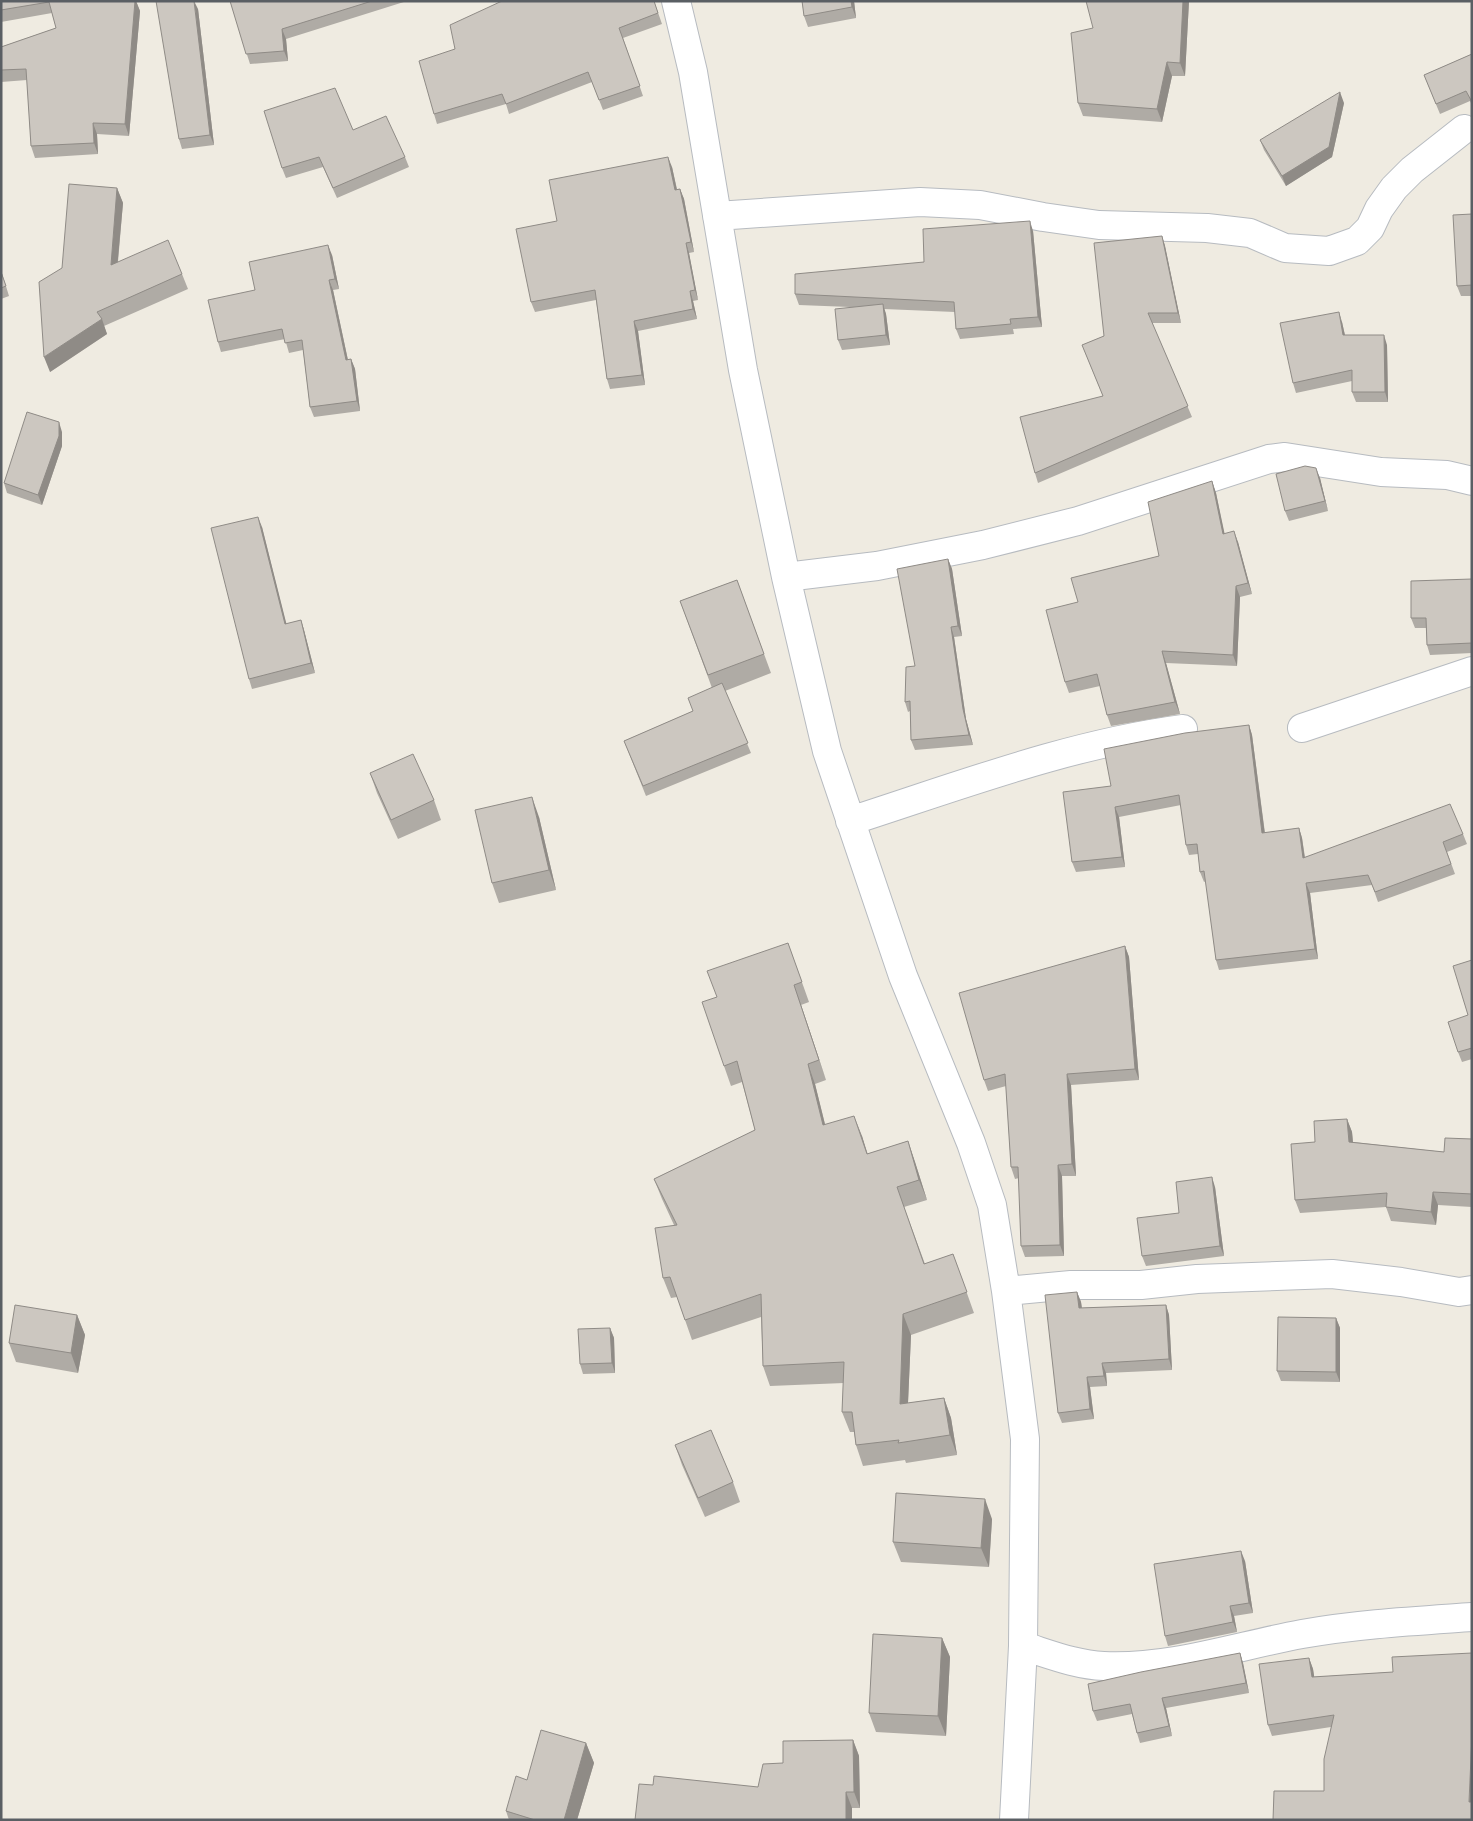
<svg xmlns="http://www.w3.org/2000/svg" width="1473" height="1821" viewBox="0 0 1473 1821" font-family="Roboto,sans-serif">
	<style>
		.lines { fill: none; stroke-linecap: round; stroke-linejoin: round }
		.minor-casing { stroke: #b7bbc0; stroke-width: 30 }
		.minor { stroke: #fff; stroke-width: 28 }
		.wall { fill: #afaba5 }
		.shaded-wall { fill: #8f8b86 }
		.building { fill: #ccc7c0; stroke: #8f8b86 }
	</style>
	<rect width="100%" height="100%" fill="#efebe1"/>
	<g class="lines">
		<defs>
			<path id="minor" d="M 676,1 L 693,72 L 743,370 L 786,577 L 827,751 L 903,976 L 971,1143 L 992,1205 L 1006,1291 L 1025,1439 L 1023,1646 L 1014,1820
				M 717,216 L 920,202 L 980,205 L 1043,217 L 1099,225 L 1207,228 L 1250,233 L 1285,248 L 1329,251 L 1357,241 L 1370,228 L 1379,209 L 1394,188 L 1412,170 L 1464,129
				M 786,577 L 877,566 L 983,545 L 1078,521 L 1269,459 L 1285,457 L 1381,472 L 1447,475 L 1472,481
				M 1302,728 L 1472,671
				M 850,821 C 959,786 1069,744 1183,729
				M 1006,1291 L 1071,1285 L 1141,1285 L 1197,1279 L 1332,1274 L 1401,1282 L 1459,1292 L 1472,1290
				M 1023,1646 C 1049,1654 1076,1665 1104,1666 C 1171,1669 1237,1646 1302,1634 C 1358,1624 1415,1621 1472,1617"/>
		</defs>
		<use href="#minor" class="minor-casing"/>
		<use href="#minor" class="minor"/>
	</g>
	<path class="wall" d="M 1,1 L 136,1 L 140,11 L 129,136 L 97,134 L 98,154 L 35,158 L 31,146 L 27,80 L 1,82 L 1,47 L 56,28 L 52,13 L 1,22 Z
		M 230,1 L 407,1 L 286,39 L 288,61 L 250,64 Z
		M 654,1 L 662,24 L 623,38 L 643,96 L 603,110 L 592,82 L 509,114 L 506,104 L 437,124 L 434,114 Z
		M 802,1 L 854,1 L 856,18 L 808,27 L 804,16 Z
		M 1189,1 L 1185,76 L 1172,76 L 1162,122 L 1083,116 L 1078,103 L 1093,28 Z
		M 198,9 L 214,145 L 182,149 L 179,139 Z
		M 1472,54 L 1472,105 L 1470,101 L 1440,114 L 1424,75 Z
		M 1344,103 L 1332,157 L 1286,186 L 1264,150 L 1260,140 Z
		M 353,130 L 405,157 L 409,167 L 337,198 L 323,167 L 286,178 L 282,168 Z
		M 672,167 L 677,189 L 680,189 L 684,199 L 694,252 L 689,253 L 698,300 L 693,301 L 697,319 L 638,331 L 645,385 L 610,389 L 607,379 L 596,300 L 535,312 L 531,302 Z
		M 117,188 L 123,203 L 118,262 L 182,274 L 188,289 L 104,326 L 107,334 L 50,372 L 62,268 Z
		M 1472,214 L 1472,296 L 1461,296 L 1457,286 Z
		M 1033,231 L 1042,327 L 1013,329 L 1014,334 L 960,339 L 956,329 L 955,312 L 884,309 L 886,314 L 890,345 L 842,350 L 838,340 L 850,307 L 799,305 L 795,294 L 924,262 Z
		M 1162,236 L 1165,246 L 1181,323 L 1152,323 L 1192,417 L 1038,483 L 1035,473 L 1103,396 L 1082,345 L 1104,336 Z
		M 332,255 L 339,289 L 333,290 L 348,360 L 351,359 L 355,369 L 360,411 L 314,417 L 310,407 L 303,350 L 289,353 L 285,339 L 221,352 L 218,342 L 255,290 Z
		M 1,270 L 9,296 L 1,299 Z
		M 1342,322 L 1345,335 L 1387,345 L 1388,402 L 1356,402 L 1352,392 L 1352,381 L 1296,393 L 1293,383 Z
		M 62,432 L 62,446 L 42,505 L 7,493 L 4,483 Z
		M 1320,478 L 1328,511 L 1289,521 L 1285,511 Z
		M 1212,481 L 1216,493 L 1224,533 L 1238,542 L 1252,594 L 1240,597 L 1237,666 L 1166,663 L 1180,714 L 1111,726 L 1107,715 L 1100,686 L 1069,693 L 1065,682 L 1078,602 L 1159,556 Z
		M 262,527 L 286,624 L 301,620 L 304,630 L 315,673 L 252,689 L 249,679 Z
		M 948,559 L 952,569 L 962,636 L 954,637 L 966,719 L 973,745 L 915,750 L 911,740 L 910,711 L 908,712 L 905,702 L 915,666 Z
		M 1472,579 L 1472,653 L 1430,655 L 1427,645 L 1426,628 L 1415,628 L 1411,618 Z
		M 737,580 L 771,673 L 725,691 L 751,753 L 646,796 L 624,741 L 693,711 L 712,688 L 680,601 Z
		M 1249,725 L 1252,735 L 1265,833 L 1299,828 L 1302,838 L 1305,857 L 1463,834 L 1467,844 L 1447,852 L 1455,874 L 1378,902 L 1372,885 L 1310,893 L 1318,959 L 1219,970 L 1216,960 L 1206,881 L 1204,882 L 1200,872 L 1198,854 L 1189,855 L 1186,845 L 1181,805 L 1119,817 L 1125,867 L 1076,872 L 1072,862 L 1111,786 Z
		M 370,773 L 434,800 L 441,820 L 398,839 L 377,793 Z
		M 539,817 L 556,890 L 499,903 L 492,883 Z
		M 788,943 L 809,1002 L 801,1005 L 826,1080 L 815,1084 L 825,1124 L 862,1136 L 867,1154 L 908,1141 L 915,1162 L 927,1200 L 904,1207 L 925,1264 L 953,1254 L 974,1313 L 911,1335 L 908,1403 L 944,1398 L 951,1418 L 957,1455 L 906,1463 L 905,1460 L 863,1466 L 856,1445 L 854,1432 L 850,1432 L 842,1412 L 844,1383 L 770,1386 L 763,1366 L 761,1317 L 692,1340 L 677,1297 L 671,1298 L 663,1278 L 674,1225 L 662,1199 L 654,1179 L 755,1130 L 742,1082 L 731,1086 L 724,1066 L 717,997 Z
		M 1125,946 L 1129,957 L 1139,1080 L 1071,1085 L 1076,1176 L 1062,1176 L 1064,1256 L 1025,1257 L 1021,1246 L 1019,1178 L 1015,1179 L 1011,1167 L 1006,1086 L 988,1091 L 984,1080 Z
		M 1472,960 L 1472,1059 L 1462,1062 L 1458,1052 L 1468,1015 Z
		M 1347,1119 L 1352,1132 L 1353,1142 L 1444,1152 L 1472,1139 L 1472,1207 L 1438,1205 L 1436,1225 L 1391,1221 L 1386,1207 L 1300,1213 L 1295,1200 L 1315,1142 Z
		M 1215,1187 L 1224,1256 L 1146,1266 L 1142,1256 L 1179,1213 Z
		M 1077,1292 L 1081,1302 L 1082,1308 L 1166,1305 L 1169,1315 L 1172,1370 L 1106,1373 L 1107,1386 L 1090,1387 L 1094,1419 L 1062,1423 L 1058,1413 Z
		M 77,1315 L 85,1335 L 78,1373 L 16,1362 L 9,1343 Z
		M 1336,1318 L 1340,1328 L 1340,1382 L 1281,1381 L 1277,1371 Z
		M 610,1328 L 614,1338 L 615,1373 L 583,1374 L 580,1364 Z
		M 675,1445 L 733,1482 L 740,1502 L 705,1517 L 682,1465 Z
		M 992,1519 L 989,1567 L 901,1562 L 893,1542 Z
		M 1245,1561 L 1253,1613 L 1234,1616 L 1237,1632 L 1168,1646 L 1165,1636 Z
		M 942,1638 L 950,1657 L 946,1736 L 876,1732 L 869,1713 Z
		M 1240,1653 L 1243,1663 L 1249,1693 L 1166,1708 L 1172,1736 L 1140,1743 L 1137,1733 L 1132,1714 L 1097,1721 L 1093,1711 Z
		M 1309,1658 L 1313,1669 L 1314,1677 L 1393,1672 L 1324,1791 L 1331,1727 L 1272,1736 L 1268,1725 Z
		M 853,1740 L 859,1756 L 860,1808 L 852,1808 L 852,1820 L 635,1820 L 653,1785 L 758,1787 L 783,1763 Z
		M 586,1743 L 594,1763 L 577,1820 L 509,1820 L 506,1811 L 527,1780 Z"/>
	<path class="shaded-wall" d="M 135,1 L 136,1 L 140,11 L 129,136 L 125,124 Z
		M 194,1 L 198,9 L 214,145 L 210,135 Z
		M 851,1 L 854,1 L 856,18 L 852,7 Z
		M 1183,1 L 1189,1 L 1185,76 L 1180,63 Z
		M 282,29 L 286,39 L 288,61 L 284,51 Z
		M 1167,62 L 1172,76 L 1162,122 L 1157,109 Z
		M 1340,92 L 1344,103 L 1332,157 L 1286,186 L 1282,176 Z
		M 93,123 L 97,134 L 98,154 L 94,143 Z
		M 668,157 L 672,167 L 679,200 L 675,190 Z
		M 117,188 L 123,203 L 116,280 L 111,265 Z
		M 680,189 L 684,199 L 694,252 L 691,242 Z
		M 1030,221 L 1033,231 L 1042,327 L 1038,317 Z
		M 1162,236 L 1165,246 L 1181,323 L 1178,313 Z
		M 686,243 L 689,253 L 698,300 L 695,290 Z
		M 328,245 L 332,255 L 339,289 L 335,279 Z
		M 329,280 L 333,290 L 350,370 L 346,360 Z
		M 690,291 L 693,301 L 697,319 L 693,309 Z
		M 883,304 L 886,314 L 890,345 L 886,335 Z
		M 1339,312 L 1342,322 L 1347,345 L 1343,335 Z
		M 102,319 L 107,334 L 50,372 L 44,357 Z
		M 634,321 L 638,331 L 645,385 L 642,375 Z
		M 1384,335 L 1387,345 L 1388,402 L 1385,392 Z
		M 351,359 L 355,369 L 360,411 L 357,401 Z
		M 59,422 L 62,432 L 62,446 L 42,505 L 38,495 Z
		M 1316,468 L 1320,478 L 1328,511 L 1325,501 Z
		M 1212,481 L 1216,493 L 1227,545 L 1223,534 Z
		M 258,517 L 262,527 L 289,634 L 285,624 Z
		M 1234,531 L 1238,542 L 1252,594 L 1248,583 Z
		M 948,559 L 952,569 L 962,636 L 958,626 Z
		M 1236,586 L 1240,597 L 1237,666 L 1233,655 Z
		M 301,620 L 304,630 L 315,673 L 311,663 Z
		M 951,627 L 954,637 L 966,719 L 973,745 L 969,735 L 963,709 Z
		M 1162,651 L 1166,663 L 1180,714 L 1175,702 Z
		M 1249,725 L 1252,735 L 1266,843 L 1262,833 Z
		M 532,797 L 539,817 L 556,890 L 549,870 Z
		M 1115,807 L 1119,817 L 1125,867 L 1122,857 Z
		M 1299,828 L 1302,838 L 1306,868 L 1303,858 Z
		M 1306,883 L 1310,893 L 1318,959 L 1315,949 Z
		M 1125,946 L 1129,957 L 1139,1080 L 1135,1069 Z
		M 794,985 L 801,1005 L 826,1080 L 819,1060 Z
		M 808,1064 L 815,1084 L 830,1145 L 823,1125 Z
		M 1067,1074 L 1071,1085 L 1076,1176 L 1072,1164 Z
		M 854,1116 L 862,1136 L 874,1174 L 867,1154 Z
		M 1347,1119 L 1352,1132 L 1354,1155 L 1349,1142 Z
		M 908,1141 L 915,1162 L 927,1200 L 919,1180 Z
		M 1058,1165 L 1062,1176 L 1064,1256 L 1060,1245 Z
		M 1212,1177 L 1215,1187 L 1224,1256 L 1220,1246 Z
		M 1433,1192 L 1438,1205 L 1436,1225 L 1431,1212 Z
		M 1077,1292 L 1081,1302 L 1083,1318 L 1079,1308 Z
		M 1166,1305 L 1169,1315 L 1172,1370 L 1169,1359 Z
		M 903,1314 L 911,1335 L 907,1425 L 900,1404 Z
		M 77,1315 L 85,1335 L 78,1373 L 71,1353 Z
		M 1336,1318 L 1340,1328 L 1340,1382 L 1336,1372 Z
		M 610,1328 L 614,1338 L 615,1373 L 612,1363 Z
		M 1102,1363 L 1106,1373 L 1107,1386 L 1104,1376 Z
		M 1087,1377 L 1090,1387 L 1094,1419 L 1090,1409 Z
		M 944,1398 L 951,1418 L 957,1455 L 950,1435 Z
		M 985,1499 L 992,1519 L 989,1567 L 981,1548 Z
		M 1241,1551 L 1245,1561 L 1253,1613 L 1249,1603 Z
		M 1230,1606 L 1234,1616 L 1237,1632 L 1233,1622 Z
		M 942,1638 L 950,1657 L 946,1736 L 938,1716 Z
		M 1240,1653 L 1243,1663 L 1249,1693 L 1246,1683 Z
		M 1309,1658 L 1313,1669 L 1316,1688 L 1312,1677 Z
		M 1162,1698 L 1166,1708 L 1172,1736 L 1169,1726 Z
		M 1472,1735 L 1472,1810 L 1469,1802 Z
		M 853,1740 L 859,1756 L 860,1808 L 854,1792 Z
		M 586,1743 L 594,1763 L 577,1820 L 564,1820 Z
		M 846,1792 L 852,1808 L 852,1820 L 846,1820 Z"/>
	<path class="building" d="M 1,1 L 135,1 L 125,124 L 93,123 L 94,143 L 31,146 L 26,69 L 1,70 L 1,47 L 56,28 L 49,2 L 1,10 Z
		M 156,1 L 194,1 L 210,135 L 179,139 Z
		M 230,1 L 372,1 L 282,29 L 284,51 L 246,54 Z
		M 502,1 L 654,1 L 658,13 L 619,28 L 640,86 L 599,100 L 588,72 L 506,104 L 502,94 L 434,114 L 419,61 L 455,49 L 450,25 Z
		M 802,1 L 851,1 L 852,7 L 804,16 Z
		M 1086,1 L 1183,1 L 1180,63 L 1167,62 L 1157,109 L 1078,103 L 1071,33 L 1093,28 Z
		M 1472,54 L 1472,102 L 1466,91 L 1436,104 L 1424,75 Z
		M 335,88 L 353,130 L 386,116 L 405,157 L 333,188 L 319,157 L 282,168 L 264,111 Z
		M 1340,92 L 1329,147 L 1282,176 L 1260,140 Z
		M 668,157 L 675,190 L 680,189 L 691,242 L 686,243 L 695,290 L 690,291 L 693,309 L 634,321 L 642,375 L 607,379 L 595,290 L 531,302 L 516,229 L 557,221 L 549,180 Z
		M 69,184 L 117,188 L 111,265 L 168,240 L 182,274 L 97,312 L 102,319 L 44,357 L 39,282 L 62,268 Z
		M 1472,214 L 1472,285 L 1457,286 L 1453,215 Z
		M 1030,221 L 1038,317 L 1010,319 L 1011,324 L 956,329 L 954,302 L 795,294 L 795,274 L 924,262 L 923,229 Z
		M 1162,236 L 1178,313 L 1148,313 L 1188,406 L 1035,473 L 1020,417 L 1103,396 L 1082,345 L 1104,336 L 1094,243 Z
		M 328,245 L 335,279 L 329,280 L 346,360 L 351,359 L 357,401 L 310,407 L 302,340 L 285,343 L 282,329 L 218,342 L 208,300 L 255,290 L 249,262 Z
		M 1,272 L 6,286 L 1,288 Z
		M 883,304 L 886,335 L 838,340 L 835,309 Z
		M 1339,312 L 1343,335 L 1384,335 L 1385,392 L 1352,392 L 1352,370 L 1293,383 L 1280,323 Z
		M 27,412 L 59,422 L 59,436 L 38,495 L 4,483 Z
		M 1305,466 L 1316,468 L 1325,501 L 1285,511 L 1276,474 Z
		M 1212,481 L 1223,534 L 1234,531 L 1248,583 L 1236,586 L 1233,655 L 1162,651 L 1175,702 L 1107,715 L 1097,674 L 1065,682 L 1046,610 L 1078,602 L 1071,578 L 1159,556 L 1148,502 Z
		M 258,517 L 285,624 L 301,620 L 311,663 L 249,679 L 211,528 Z
		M 948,559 L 958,626 L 951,627 L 963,709 L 969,735 L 911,740 L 910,701 L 905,702 L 906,667 L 915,666 L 897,569 Z
		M 1472,579 L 1472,643 L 1427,645 L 1426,618 L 1411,618 L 1411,581 Z
		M 737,580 L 764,654 L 708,675 L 680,601 Z
		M 722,683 L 748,743 L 643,786 L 624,741 L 693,711 L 688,698 Z
		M 1249,725 L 1262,833 L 1299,828 L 1303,858 L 1450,804 L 1463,834 L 1443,842 L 1451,864 L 1375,892 L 1368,875 L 1306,883 L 1315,949 L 1216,960 L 1204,871 L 1200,872 L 1197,844 L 1186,845 L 1179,795 L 1115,807 L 1122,857 L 1072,862 L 1063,792 L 1111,786 L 1104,749 L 1185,733 Z
		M 413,754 L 434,800 L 391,820 L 370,773 Z
		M 532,797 L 549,870 L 492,883 L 475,810 Z
		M 788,943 L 802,982 L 794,985 L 819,1060 L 808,1064 L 823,1125 L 854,1116 L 867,1154 L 908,1141 L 919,1180 L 897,1187 L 924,1264 L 953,1254 L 967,1292 L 903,1314 L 900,1404 L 944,1398 L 950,1435 L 898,1443 L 899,1440 L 856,1445 L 852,1412 L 842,1412 L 844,1362 L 763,1366 L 761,1294 L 685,1320 L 670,1277 L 663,1278 L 655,1228 L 677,1225 L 654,1179 L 755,1130 L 737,1061 L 724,1066 L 702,1002 L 717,997 L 707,971 Z
		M 1125,946 L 1135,1069 L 1067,1074 L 1072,1164 L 1058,1165 L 1060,1245 L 1021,1246 L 1018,1167 L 1011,1167 L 1005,1074 L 984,1080 L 959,993 Z
		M 1472,960 L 1472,1048 L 1458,1052 L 1448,1022 L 1468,1015 L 1453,966 Z
		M 1347,1119 L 1349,1142 L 1444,1152 L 1445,1138 L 1472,1139 L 1472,1194 L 1433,1192 L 1431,1212 L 1386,1207 L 1387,1193 L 1295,1200 L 1291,1144 L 1315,1142 L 1314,1121 Z
		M 1212,1177 L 1220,1246 L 1142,1256 L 1137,1218 L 1179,1213 L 1176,1182 Z
		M 1077,1292 L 1079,1308 L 1166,1305 L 1169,1359 L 1102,1363 L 1104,1376 L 1087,1377 L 1090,1409 L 1058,1413 L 1045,1295 Z
		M 15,1305 L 77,1315 L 71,1353 L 9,1343 Z
		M 1278,1317 L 1336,1318 L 1336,1372 L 1277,1371 Z
		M 610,1328 L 612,1363 L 580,1364 L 578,1329 Z
		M 711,1430 L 733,1482 L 698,1498 L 675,1445 Z
		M 896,1493 L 985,1499 L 981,1548 L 893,1542 Z
		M 1241,1551 L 1249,1603 L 1230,1606 L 1233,1622 L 1165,1636 L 1154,1564 Z
		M 873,1634 L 942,1638 L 938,1716 L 869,1713 Z
		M 1240,1653 L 1246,1683 L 1162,1698 L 1169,1726 L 1137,1733 L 1130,1704 L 1093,1711 L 1088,1684 L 1141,1672 Z
		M 1472,1653 L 1472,1735 L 1469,1802 L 1472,1802 L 1472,1820 L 1273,1820 L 1274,1791 L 1324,1791 L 1324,1759 L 1334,1715 L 1268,1725 L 1259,1664 L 1309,1658 L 1312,1677 L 1393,1672 L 1392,1657 Z
		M 541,1730 L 586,1743 L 564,1820 L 535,1820 L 506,1811 L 516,1776 L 527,1780 Z
		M 853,1740 L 854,1792 L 846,1792 L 846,1820 L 635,1820 L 639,1784 L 653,1785 L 654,1776 L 758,1787 L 763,1764 L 783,1763 L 783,1741 Z"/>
	<rect width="1473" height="1821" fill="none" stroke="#5a5f64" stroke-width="5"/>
</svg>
